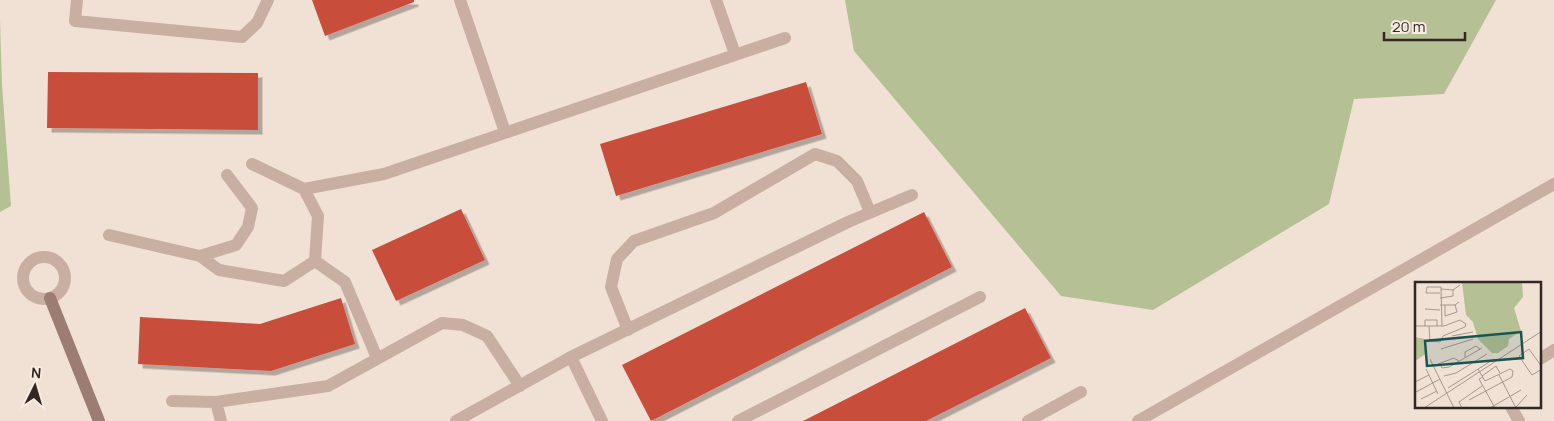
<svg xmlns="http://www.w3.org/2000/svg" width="1554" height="421" viewBox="0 0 1554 421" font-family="Manrope,sans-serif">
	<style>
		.green { fill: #b6c095 }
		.building { fill: #c94e3a; filter: url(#shadow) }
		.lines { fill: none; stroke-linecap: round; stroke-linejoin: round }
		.lane { stroke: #c9afa1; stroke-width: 12 }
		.street { stroke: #c9afa1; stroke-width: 12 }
		.secondary { stroke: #9c7d73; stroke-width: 12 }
		.inset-road { fill: none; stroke: #a5978e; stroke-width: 1 }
		.view { fill: #195552; fill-opacity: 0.15; stroke: #195552; stroke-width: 2.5 }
		.inset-edge { fill: none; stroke: #332724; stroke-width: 2.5 }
	</style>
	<defs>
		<filter id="shadow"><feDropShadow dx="4.5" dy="4.5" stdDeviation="0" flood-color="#0004"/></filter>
	</defs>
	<rect width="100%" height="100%" fill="#f1e1d5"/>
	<path class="green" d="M 845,0 L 1496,0 L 1444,94 L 1354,99 L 1329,204 L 1153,310 L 1061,296 L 854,51 Z
		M 0,19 L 2,85 L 11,206 L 0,212 Z"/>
	<path class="building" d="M 312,0 L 414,0 L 414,2 L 325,36 Z
		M 48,72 L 258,73 L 258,130 L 47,128 Z
		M 806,82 L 822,134 L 616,196 L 600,144 Z
		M 461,209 L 485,260 L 396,301 L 372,250 Z
		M 924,212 L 952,267 L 651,421 L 622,365 Z
		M 341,298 L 355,344 L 271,371 L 138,364 L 140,317 L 260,324 Z
		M 1025,308 L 1051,358 L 926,421 L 803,421 Z"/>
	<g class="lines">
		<path class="lane" d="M 77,0 L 75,21 L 242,37 L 257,23 L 268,0
			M 460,0 L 505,132
			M 716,0 L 735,54
			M 252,164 L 304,189 L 384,174 L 785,38
			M 304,189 L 318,216 L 315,261
			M 109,235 L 200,256 L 236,245 L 248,227 L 252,208 L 227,175
			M 200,256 L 219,270 L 284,281 L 315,261
			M 315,261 L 345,282 L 377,358
			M 628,330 L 611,287 L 617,259 L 634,241 L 714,213 L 815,154 L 837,161 L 857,181 L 870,212
			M 571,357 L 602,421
			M 172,401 L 216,402 L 328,386 L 442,323 L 463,325 L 487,336 L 520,386
			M 216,402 L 221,421
			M 456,421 L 571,357 L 848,222 L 912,195
			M 738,421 L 980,297
			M 1028,421 L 1081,392"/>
		<path class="street" d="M23 278a21 21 0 1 1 42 0a21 21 0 1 1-42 0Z
			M 1540,359 L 1554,350
			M 1511,407 L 1519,421
			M 1138,421 L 1554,184"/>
		<path class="secondary" d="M 50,298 L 99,421"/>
	</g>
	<g transform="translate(1415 282)">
		<rect width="126" height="126" fill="#f1e1d5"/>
		<path d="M 47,0 L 107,0 L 108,15 L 99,26 L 106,49 L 94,57 L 93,64 L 83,71 L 77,71 L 63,57 L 58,40 L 51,33 ZM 0,55 L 10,57 L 12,71 L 0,79 Z" fill="#b6c095"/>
		<path class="inset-road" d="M 26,7 L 38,8 L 45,3M 25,11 L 11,11 L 12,5 L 26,5 L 27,44M 25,16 L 38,14 L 38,8M 25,23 L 40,23 L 44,20M 30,23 L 30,34 L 42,30 L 40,23M 10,27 L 25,28M 0,44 L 29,44 L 45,38 L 51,42 L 50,45 L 28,54 L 25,60 L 15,59 L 14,44M 10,44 L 10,38 L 22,38 L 22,44M 37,54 L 58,50M 26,67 L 58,57M 50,75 L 50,70 L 61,64 L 65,67M 15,77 L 39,126M 23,82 L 39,76 L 44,79M 25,82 L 27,86 L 34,85 L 67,66M 127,85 L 114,67 L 104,74 L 117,93 L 127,87M 11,87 L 23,112M 84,93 L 101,126M 29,94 L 41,91 L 72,72M 67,94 L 81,84 L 85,91M 68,95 L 64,97 L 80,126M 0,100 L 14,93M 33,106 L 79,77M 1,110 L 25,97M 6,117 L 22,109M 54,118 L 97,95 L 98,89 L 95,87 L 70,99 L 63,87M 101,125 L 112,113M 9,126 L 127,49M 47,126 L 44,120 L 67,104M 75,126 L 106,108"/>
		<path class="view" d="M 106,50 L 108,76 L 12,84 L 10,59 Z"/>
		<rect width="126" height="126" class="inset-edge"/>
	</g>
	<g transform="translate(35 386) rotate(5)" stroke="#f9ebe1" stroke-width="4" paint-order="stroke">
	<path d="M0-4L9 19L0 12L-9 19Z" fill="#332724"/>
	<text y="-8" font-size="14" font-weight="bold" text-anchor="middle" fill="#332724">N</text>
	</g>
	<path d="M1384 32v8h81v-8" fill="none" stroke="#332724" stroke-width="2.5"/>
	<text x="1392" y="32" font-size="15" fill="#332724" stroke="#f9ebe1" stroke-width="4" paint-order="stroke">20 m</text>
</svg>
